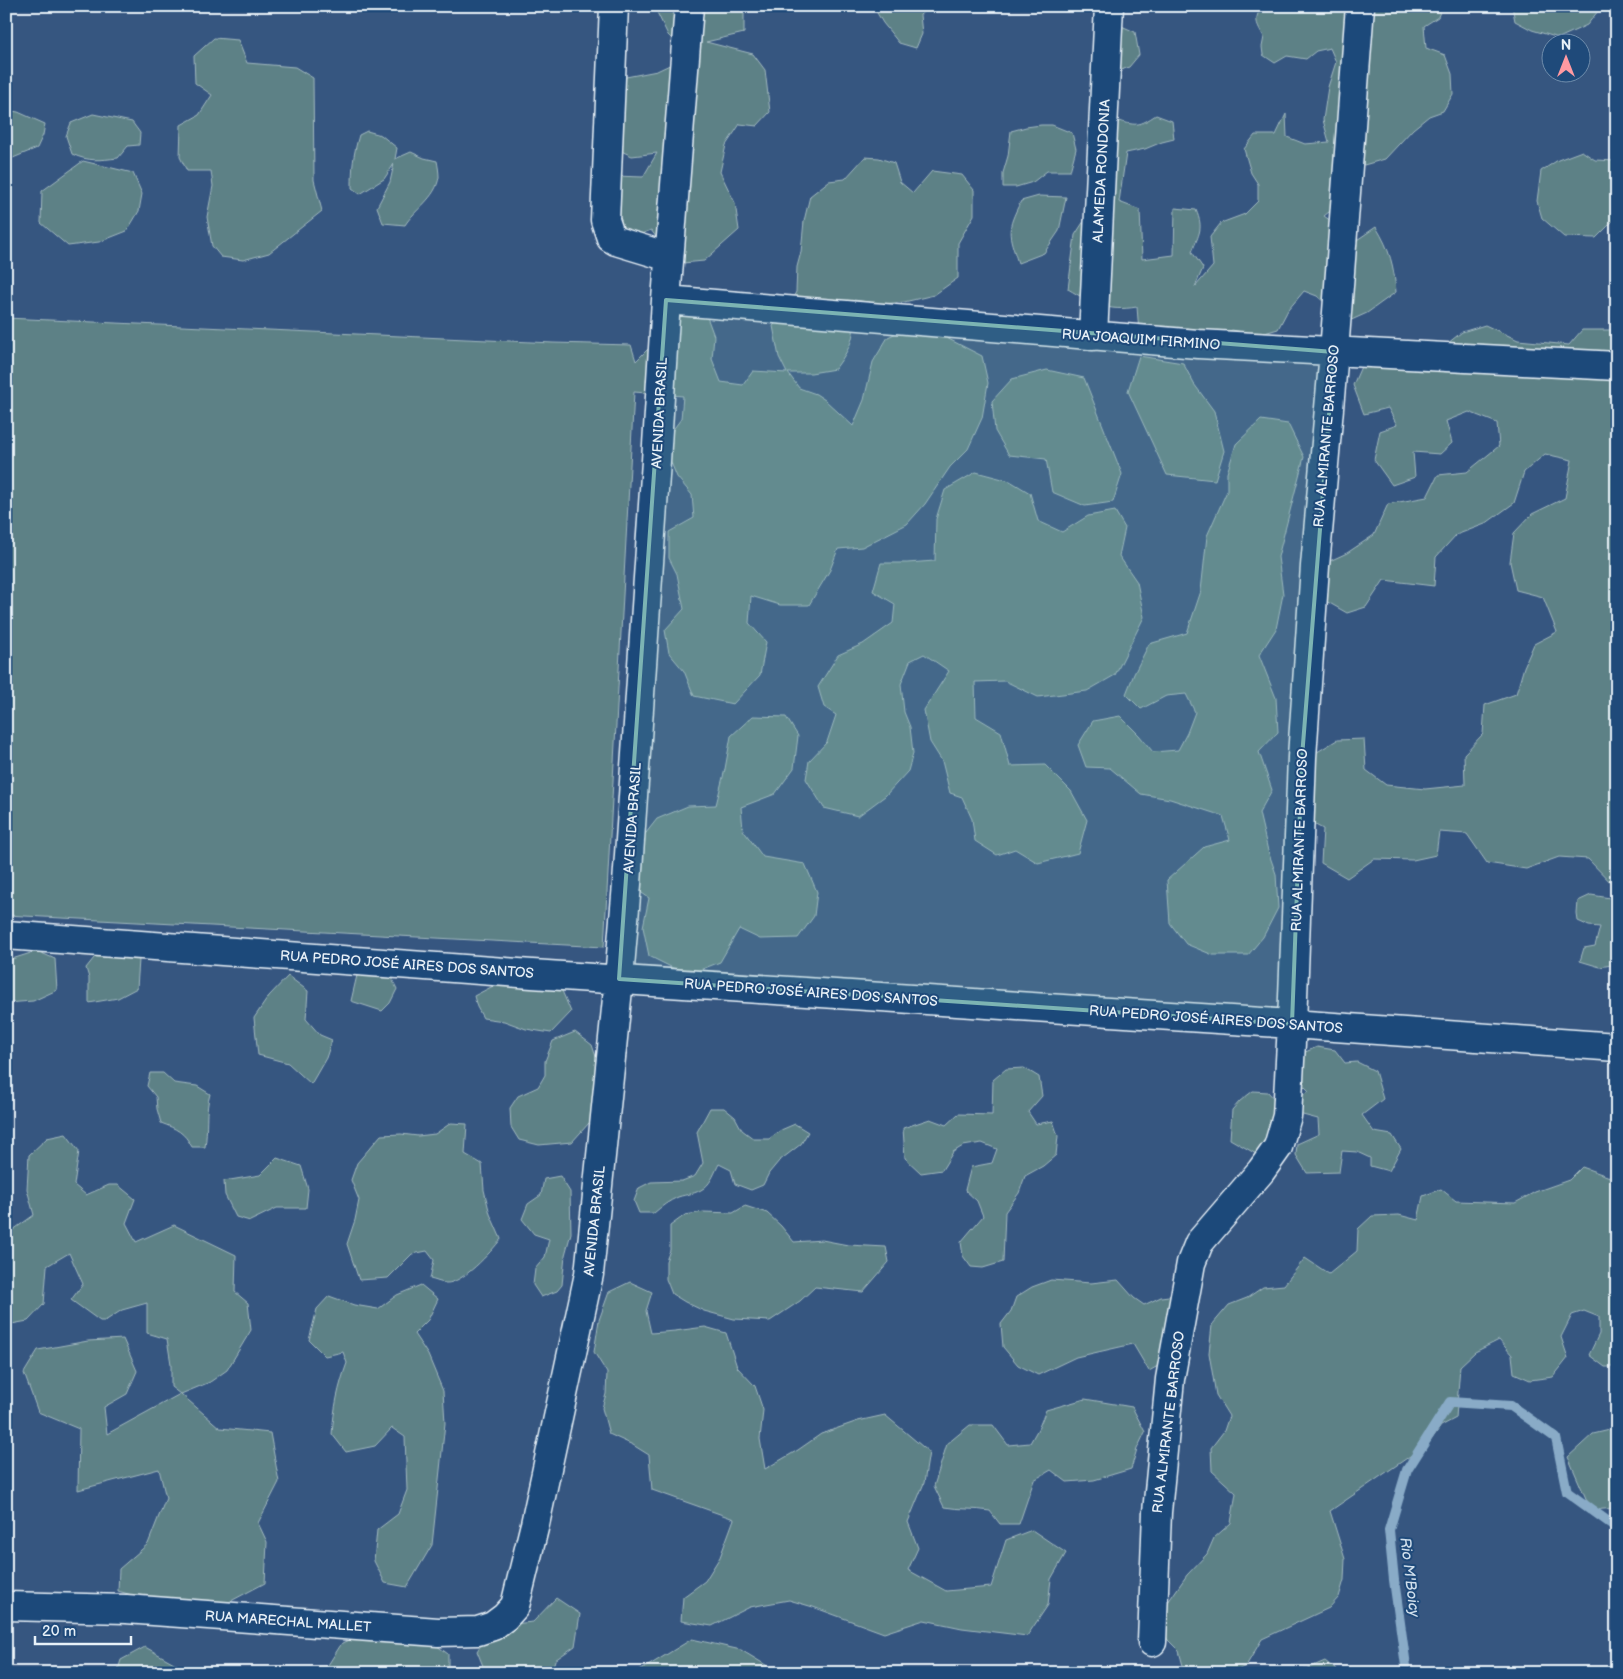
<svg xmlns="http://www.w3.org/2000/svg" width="1623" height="1679" viewBox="0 0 1623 1679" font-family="'Balsamiq Sans',sans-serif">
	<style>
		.green { fill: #5d8186; stroke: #a2b9bf }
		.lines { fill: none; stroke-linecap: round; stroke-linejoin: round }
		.stream { stroke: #89abc7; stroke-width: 10 }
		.street-casing { stroke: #e8f1f8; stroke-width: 31 }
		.street { stroke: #1f4a7a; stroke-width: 28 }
		.marked { fill: #7cb4b3; fill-opacity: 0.2; stroke: #7cb4b3; stroke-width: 4; stroke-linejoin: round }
		.labels { text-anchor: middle; stroke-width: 4; stroke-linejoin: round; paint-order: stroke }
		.street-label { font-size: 14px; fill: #e8f1f8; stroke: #1f4a7a }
		.water-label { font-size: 15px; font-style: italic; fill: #d0dfec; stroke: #1f4a7a }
	</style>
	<rect width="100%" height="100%" fill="#365680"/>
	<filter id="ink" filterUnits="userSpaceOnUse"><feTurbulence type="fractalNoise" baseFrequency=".02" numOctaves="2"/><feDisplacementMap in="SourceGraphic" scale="10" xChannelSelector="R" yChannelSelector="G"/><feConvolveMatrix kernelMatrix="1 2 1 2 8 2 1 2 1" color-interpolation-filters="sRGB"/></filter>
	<g filter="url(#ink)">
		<path class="green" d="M 654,6 L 743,6 L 744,9 L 744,33 L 706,42 L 753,54 L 765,70 L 770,112 L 757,126 L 740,124 L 726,145 L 720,172 L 735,203 L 739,230 L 704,261 L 683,263 L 662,245 L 651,230 L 627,240 L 598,224 L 615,176 L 643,177 L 657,153 L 632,156 L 600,141 L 613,84 L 626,77 L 657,71 L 676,62 L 680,47 L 668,35 Z
			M 873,6 L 930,6 L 920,15 L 922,34 L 916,48 L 899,43 L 883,23 Z
			M 1262,6 L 1442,6 L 1438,17 L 1424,26 L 1426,48 L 1445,55 L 1452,74 L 1453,94 L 1443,111 L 1429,116 L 1413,129 L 1385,159 L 1364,165 L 1343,151 L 1345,199 L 1324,216 L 1339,227 L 1351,244 L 1376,227 C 1390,250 1394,266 1396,292 L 1367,313 L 1347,322 L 1317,296 L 1304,291 L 1288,310 L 1278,329 L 1258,335 L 1232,330 L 1213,340 L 1139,332 L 1137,307 C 1107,312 1093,304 1068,289 L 1075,235 L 1086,218 L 1102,128 L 1118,121 C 1138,126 1139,126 1156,115 L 1172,121 L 1174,139 L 1162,142 L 1145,149 L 1126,153 L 1119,202 L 1140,210 L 1142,259 L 1174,255 L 1175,208 L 1196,210 C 1204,229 1199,233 1192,252 L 1203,268 L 1195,287 L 1213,266 L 1210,237 L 1221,223 L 1245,214 L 1258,201 L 1258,184 L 1251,173 L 1244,149 L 1255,135 L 1276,135 L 1286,114 L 1287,137 L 1305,144 L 1329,142 L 1323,120 L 1328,87 L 1336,62 L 1330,48 L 1316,51 L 1306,59 L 1287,56 L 1275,63 L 1263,55 L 1262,47 L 1264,37 C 1257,24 1253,20 1262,6 Z
			M 1512,6 L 1602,6 L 1587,25 L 1559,38 L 1532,30 L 1515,21 Z
			M 1108,20 L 1135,32 L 1139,55 L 1129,67 L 1106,76 Z
			M 214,38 L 238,40 L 247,63 L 295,67 L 313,78 L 314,180 L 322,211 L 269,253 L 243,260 L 221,257 L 212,246 L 207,217 L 213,186 L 211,171 L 187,171 L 180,157 L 181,125 L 199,115 L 212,95 L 195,83 L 194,56 Z
			M 6,110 L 18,112 L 45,124 L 43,135 L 37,148 L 13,158 L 6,157 Z
			M 93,114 L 132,122 L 140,133 L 139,145 L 128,146 L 118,158 C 100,160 89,162 72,154 L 66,136 L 71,123 Z
			M 1041,125 L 1052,125 L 1072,133 L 1076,149 L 1070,171 L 1047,171 L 1033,182 L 1016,187 L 1003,187 L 1003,173 L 1008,156 L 1011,131 L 1026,127 Z
			M 367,131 L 381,135 L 397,148 L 395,159 L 411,152 L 424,158 L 437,161 C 438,166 439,172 439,177 C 436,198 415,209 405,225 L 383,223 L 377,207 L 390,182 L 394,164 L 384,179 L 360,194 L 352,188 C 352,167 353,156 359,135 Z
			M 1582,151 L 1595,160 L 1617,161 L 1617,217 L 1596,238 L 1564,237 L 1542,218 L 1537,201 L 1541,171 L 1558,160 Z
			M 865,157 L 879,158 L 894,163 L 900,182 L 913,193 L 932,171 L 962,175 L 974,190 L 974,215 L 958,243 L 958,278 L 934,295 L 904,302 L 882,304 L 854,300 C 854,334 856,341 835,369 L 811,373 L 788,373 L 799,388 L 816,394 L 825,400 L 853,426 L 864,400 L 873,362 L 888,337 L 917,323 L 982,356 L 988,383 L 982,418 L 968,449 L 950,467 L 925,504 L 907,524 L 862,547 L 838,549 L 830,570 L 809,605 L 780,605 L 751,596 L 749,623 L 766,642 L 760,675 L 733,704 L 694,696 L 684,671 L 669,653 L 665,630 L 684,609 L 677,574 L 669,558 L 669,532 L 694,518 L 692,495 L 677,477 L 663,443 L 681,419 L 683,396 L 634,392 L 604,947 L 6,915 L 6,318 L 553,343 L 631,345 L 636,361 L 664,333 L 666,306 L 704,309 L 714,336 L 712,359 L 721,382 L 743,385 L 753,371 L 787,373 L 779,357 L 773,326 L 784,314 L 796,292 L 797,267 L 801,252 L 804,221 L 810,196 L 829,181 L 845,179 Z
			M 83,161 L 133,173 L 142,194 L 139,211 L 127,231 L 99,242 L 68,246 L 41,223 L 42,191 Z
			M 1039,196 L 1066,197 L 1059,231 L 1044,253 L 1018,263 C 1008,232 1006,231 1021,201 Z
			M 1485,325 L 1518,340 L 1569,345 L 1582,330 L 1617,330 L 1617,889 L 1588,859 L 1559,857 L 1526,869 L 1487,863 L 1467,834 L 1439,832 L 1436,855 L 1413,860 L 1374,859 L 1347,878 L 1321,863 L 1323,829 L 1306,820 L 1309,757 L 1337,740 L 1364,739 L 1366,770 L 1386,785 L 1425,789 L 1465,785 L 1464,754 L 1483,734 L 1485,705 L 1516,694 L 1524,667 L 1534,644 L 1557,632 L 1543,597 L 1516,590 L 1510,562 L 1514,533 L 1532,514 L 1565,498 L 1572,460 L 1545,454 L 1524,472 L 1514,503 L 1485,524 L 1456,535 L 1436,557 L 1434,586 L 1384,580 L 1366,607 L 1347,613 L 1319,597 L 1321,565 L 1347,553 L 1374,535 L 1388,504 L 1427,497 L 1438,475 L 1467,472 L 1499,446 L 1497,423 L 1469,412 L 1446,421 L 1452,443 L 1440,454 L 1413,452 L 1415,477 L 1392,485 L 1374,460 L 1380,431 L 1397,425 L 1388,408 L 1364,414 L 1353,385 L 1366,355 L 1429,358 L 1462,332 Z
			M 1139,356 L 1183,363 L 1194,384 L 1214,411 L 1224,451 L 1215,480 L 1167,475 L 1128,391 Z
			M 1047,370 L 1084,378 L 1122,474 L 1113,502 L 1085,506 L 1052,492 L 1046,459 L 1009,455 L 995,431 L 992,401 L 1012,379 Z
			M 1261,420 L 1288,424 L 1304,457 L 1278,557 L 1283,594 L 1276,629 L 1259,655 L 1276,698 L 1278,732 L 1259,752 L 1272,790 L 1259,813 L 1268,851 L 1276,874 L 1278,908 L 1263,937 L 1248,955 L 1213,955 L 1186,944 L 1170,923 L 1167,880 L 1204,847 L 1230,840 L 1223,816 L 1170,799 L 1141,794 L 1110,768 L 1086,767 L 1078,745 L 1093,721 L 1120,716 L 1139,735 L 1153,752 L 1178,750 L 1187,733 L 1195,712 L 1186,694 L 1166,696 L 1141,709 L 1126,694 L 1134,674 L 1149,644 L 1187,633 L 1201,591 L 1207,536 L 1227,491 L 1227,473 L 1236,444 Z
			M 976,472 L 1010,481 L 1030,493 L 1038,521 L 1062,532 L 1088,516 L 1115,511 L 1125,528 L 1119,556 L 1137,582 L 1144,617 L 1115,675 L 1087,691 L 1038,697 L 1005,681 L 975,682 L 976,717 L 1001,732 L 1010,766 L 1045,765 L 1071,791 L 1087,820 L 1078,853 L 1038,863 L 1015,849 L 997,855 L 975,841 L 972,819 L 962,797 L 950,793 L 942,761 L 930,742 L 924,710 L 949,671 L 924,654 L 910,661 L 901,684 L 904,712 L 910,727 L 913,753 L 908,771 L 885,796 L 858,816 L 824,808 L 806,779 L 809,761 L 827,742 L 836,715 L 824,707 L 818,687 L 838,655 L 863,644 L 893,623 L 895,604 L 873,591 L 881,563 L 907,563 L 935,561 L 936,519 L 945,490 Z
			M 753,716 L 786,717 L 798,736 L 794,768 L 775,794 L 741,807 L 743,830 L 763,857 L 805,864 L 817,892 L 814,916 L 798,938 L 760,939 L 739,929 L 720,962 L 687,975 L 649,956 L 643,927 L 649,898 L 632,886 L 635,847 L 657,819 L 688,806 L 716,805 L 725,769 L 731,736 Z
			M 1591,895 L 1610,898 L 1617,911 L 1617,964 L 1600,967 L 1580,961 L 1584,948 L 1595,946 L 1600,927 L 1589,926 L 1578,921 L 1577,914 L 1578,901 Z
			M 105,947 L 139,960 L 137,988 L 118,998 L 89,1003 L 89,978 L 86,968 L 94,958 Z
			M 37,951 L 55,959 L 57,990 L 33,1001 L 6,1003 L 6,965 L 12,959 Z
			M 358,971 L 391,977 L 397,989 L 390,1003 L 382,1011 L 351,1001 Z
			M 288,976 L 308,991 L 306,1019 L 320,1035 L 332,1040 L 326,1058 L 311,1084 L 288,1063 L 258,1055 L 254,1018 L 269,996 Z
			M 495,985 L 560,986 L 571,1012 L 551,1033 L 526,1029 L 504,1021 L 483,1018 L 477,1007 L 474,996 Z
			M 575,1032 L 592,1045 L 604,1080 L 598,1113 L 572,1142 L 539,1145 L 519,1140 L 511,1127 L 510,1108 L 518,1096 L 538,1087 L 545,1075 L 545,1061 L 553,1041 Z
			M 1317,1047 L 1335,1050 L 1345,1063 L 1357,1062 L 1375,1071 L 1383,1099 L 1362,1115 L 1374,1132 L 1392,1135 L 1401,1149 L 1389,1171 L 1370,1166 L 1370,1158 L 1357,1152 L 1342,1151 L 1339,1172 L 1307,1173 L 1296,1155 L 1297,1144 L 1319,1134 L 1318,1119 L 1295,1113 L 1295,1100 L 1309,1091 L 1303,1085 L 1291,1071 L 1303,1053 Z
			M 1024,1068 L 1039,1077 L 1042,1096 L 1028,1112 L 1036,1124 L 1053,1121 L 1058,1136 L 1056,1155 L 1043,1166 L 1025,1176 L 1019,1193 L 1005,1212 L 1003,1262 L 983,1268 L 971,1267 L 963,1256 L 961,1242 L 983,1216 L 977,1201 L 965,1190 L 971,1167 L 992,1163 L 997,1149 L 982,1143 L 963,1146 L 953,1152 L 942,1170 L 921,1173 L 905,1158 L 903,1128 L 930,1119 L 946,1125 L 958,1114 L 992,1115 L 993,1080 L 1006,1069 Z
			M 150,1073 L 163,1073 L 174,1083 L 197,1086 L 210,1094 C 205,1111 208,1129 205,1147 L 192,1147 C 184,1132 177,1129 161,1123 L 157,1109 L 156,1097 L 147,1086 Z
			M 1253,1091 L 1268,1092 L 1285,1111 L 1258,1155 L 1230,1139 L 1232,1110 L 1240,1101 Z
			M 710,1108 L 724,1108 L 735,1117 L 742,1130 L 754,1139 L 769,1139 L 781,1130 L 795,1124 L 808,1132 L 801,1144 L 779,1161 L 769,1173 L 763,1185 L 751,1190 L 735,1184 L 731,1170 L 719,1164 C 715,1171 712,1182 704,1188 C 696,1194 687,1194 678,1197 C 669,1201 662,1206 654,1213 L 639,1213 L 634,1201 L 639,1188 L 651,1182 L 682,1181 L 695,1176 L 703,1163 L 697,1132 Z
			M 451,1123 L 467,1124 L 465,1154 L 482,1164 L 484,1190 L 490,1214 L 501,1239 C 491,1252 462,1284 446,1283 C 441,1283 435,1280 430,1279 L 434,1260 L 427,1251 L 412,1254 L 388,1278 L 359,1280 L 347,1244 L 355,1220 L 359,1200 L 351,1180 L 357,1163 L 381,1135 L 401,1134 L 418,1136 L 435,1134 Z
			M 66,1134 L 79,1151 L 74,1185 L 86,1195 L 109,1185 L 118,1185 L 135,1199 L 126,1223 L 136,1242 L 174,1225 L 236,1255 L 235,1292 L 248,1303 L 251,1330 L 227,1370 L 210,1382 L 181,1394 L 220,1428 L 270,1433 L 279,1482 L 258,1523 L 267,1542 L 265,1583 L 214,1610 L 173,1607 L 118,1591 L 119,1569 L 148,1544 L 166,1498 L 159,1469 L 78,1490 L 79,1429 L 38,1412 L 24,1373 L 38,1350 L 88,1341 L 123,1339 L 137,1371 L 127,1394 L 104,1407 L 107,1434 L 180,1394 L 171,1387 L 171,1364 L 167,1339 L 147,1333 L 147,1303 L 122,1310 L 105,1321 L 100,1321 L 71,1300 L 83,1284 L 69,1253 L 47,1266 L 44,1304 L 28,1321 L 6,1325 L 6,1203 L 13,1230 L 34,1215 L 27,1189 L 29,1155 L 47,1138 Z
			M 277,1158 L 301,1166 L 308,1189 L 306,1208 L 277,1208 L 250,1221 L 236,1217 L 225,1195 L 224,1181 L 260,1175 Z
			M 1582,1167 L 1610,1177 C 1617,1195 1619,1204 1614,1223 L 1617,1223 L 1617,1367 L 1605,1367 L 1589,1355 L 1599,1334 L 1599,1317 L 1584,1311 L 1572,1315 L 1561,1337 L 1568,1358 L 1553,1377 L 1530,1380 L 1514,1373 L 1512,1355 L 1499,1340 L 1475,1352 L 1460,1366 L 1456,1418 L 1441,1426 L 1429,1443 L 1330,1511 L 1345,1559 L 1344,1580 L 1339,1597 L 1329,1608 L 1262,1639 L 1246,1666 L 1231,1673 L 1185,1673 L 1179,1651 L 1168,1640 L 1163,1631 L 1166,1605 L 1187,1575 L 1207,1554 L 1214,1538 L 1231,1523 L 1236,1493 L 1212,1471 L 1211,1448 L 1224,1431 L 1229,1416 L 1216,1395 L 1209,1353 L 1212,1325 L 1229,1305 L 1247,1298 L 1263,1287 L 1284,1285 L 1305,1258 L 1329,1274 L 1357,1251 L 1358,1229 L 1372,1216 L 1399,1215 L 1418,1220 L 1423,1196 L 1441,1189 L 1456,1201 L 1515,1203 L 1535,1192 L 1569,1180 Z
			M 560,1176 L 570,1192 L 571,1233 L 565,1255 L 562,1285 L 557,1291 L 541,1297 L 533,1285 L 535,1269 L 545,1257 L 549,1239 L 534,1234 L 522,1219 L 528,1204 L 541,1195 L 544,1179 Z
			M 745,1206 L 767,1213 L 781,1226 L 794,1242 L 822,1240 L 848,1245 L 886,1247 L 889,1262 L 863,1292 L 815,1287 L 800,1301 L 770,1321 L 734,1319 L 704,1311 L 685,1302 L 672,1294 L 666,1279 L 666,1261 L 670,1250 L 670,1226 L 685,1215 L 704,1212 L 733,1213 Z
			M 1051,1280 L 1091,1283 L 1118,1280 L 1134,1298 L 1144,1305 L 1161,1297 L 1184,1294 L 1194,1308 L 1192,1338 L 1176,1347 L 1167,1361 L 1149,1371 L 1133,1344 L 1076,1357 L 1038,1375 L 1018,1365 L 1003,1347 L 1001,1324 L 1011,1311 L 1016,1297 L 1032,1287 Z
			M 630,1282 L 652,1292 L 646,1311 L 651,1333 L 675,1331 L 705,1327 L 726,1333 L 737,1367 L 755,1386 L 763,1410 L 760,1439 L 765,1469 L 798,1450 L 821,1434 L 858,1421 L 885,1415 L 929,1452 L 924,1483 L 908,1522 L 918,1548 L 908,1570 L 946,1591 L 991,1587 L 1006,1540 L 1032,1530 L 1066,1553 L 1051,1579 L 1048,1605 L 1027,1636 L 962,1628 L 924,1620 L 884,1633 L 813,1607 L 789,1600 L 750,1607 L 712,1626 L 681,1621 L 683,1597 L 705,1581 L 720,1557 L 734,1519 L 652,1490 L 649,1455 L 633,1445 L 609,1434 L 602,1408 L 606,1394 L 607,1373 L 594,1352 L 599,1320 L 609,1292 Z
			M 421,1285 L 438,1299 L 428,1320 L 414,1334 L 428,1355 L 443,1391 L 445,1423 L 432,1545 L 407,1587 L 385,1583 L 374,1561 L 377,1530 L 398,1514 L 407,1490 L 405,1437 L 392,1428 L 375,1446 L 346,1452 L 332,1434 C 334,1408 338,1388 347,1363 L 343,1352 L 325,1356 L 309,1340 L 317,1309 L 329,1296 L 354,1305 L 378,1309 L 397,1295 Z
			M 1085,1399 L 1132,1407 L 1145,1432 L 1137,1449 L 1131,1469 L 1094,1480 L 1067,1482 L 1051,1470 L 1034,1480 L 1019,1524 L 1000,1524 L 990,1511 C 974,1508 960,1510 944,1507 L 934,1486 L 947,1444 L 970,1425 L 993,1425 L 1008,1445 L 1030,1443 L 1039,1427 L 1046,1410 Z
			M 1610,1430 L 1617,1435 L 1617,1508 L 1591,1510 L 1568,1457 L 1593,1434 Z
			M 556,1598 L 580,1614 L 575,1646 L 555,1660 L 551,1673 L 489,1673 L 483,1666 L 477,1651 L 489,1633 L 513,1624 L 533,1622 Z
			M 373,1629 L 425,1637 L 448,1654 L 448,1673 L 323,1673 L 342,1643 Z
			M 692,1639 L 741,1650 L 774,1670 L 781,1673 L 610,1673 L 612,1670 L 638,1672 Z
			M 145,1647 L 176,1664 L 187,1673 L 117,1673 L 121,1660 Z
			M 1325,1661 L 1340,1673 L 1302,1673 L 1304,1670 Z"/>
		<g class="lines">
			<path class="stream" d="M 1407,1673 L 1394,1580 L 1389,1530 L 1407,1470 L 1450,1402 L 1511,1406 L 1556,1438 L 1567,1492 L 1617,1528"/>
			<defs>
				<path id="street" d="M 614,6 L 605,220 L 611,238 L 616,241 L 669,257
					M 666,300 L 1198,344 L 1617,366
					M 1093,336 L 1109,6
					M 6,935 L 532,974 L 1292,1024 L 1617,1047
					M 6,1606 L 126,1609 L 438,1632 L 478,1631 L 493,1626 L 505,1617 L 515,1606 L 535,1524 L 589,1274 L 619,979 L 627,884 L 656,461 L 666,300 L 689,6
					M 1152,1642 L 1157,1512 L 1170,1379 L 1191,1263 L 1199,1243 L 1261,1171 L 1278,1147 L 1287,1116 L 1292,1024 L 1302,757 L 1315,566 L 1334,352 L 1360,6"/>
			</defs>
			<use href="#street" class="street-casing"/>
			<use href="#street" class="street"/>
		</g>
	</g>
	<path class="marked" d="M 666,300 L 1334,352 L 1302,757 L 1292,1024 L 619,979 Z"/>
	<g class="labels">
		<g class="street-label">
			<text transform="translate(1101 171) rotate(-87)" y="5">ALAMEDA RONDONIA</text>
			<text transform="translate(1141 339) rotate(4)" y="5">RUA JOAQUIM FIRMINO</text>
			<text transform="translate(659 413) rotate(-87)" y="5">AVENIDA BRASIL</text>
			<text transform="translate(1326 436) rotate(-85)" y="5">RUA ALMIRANTE BARROSO</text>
			<text transform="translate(632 818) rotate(-86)" y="5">AVENIDA BRASIL</text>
			<text transform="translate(1299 840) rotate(-88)" y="5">RUA ALMIRANTE BARROSO</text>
			<text transform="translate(407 964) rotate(4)" y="5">RUA PEDRO JOSÉ AIRES DOS SANTOS</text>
			<text transform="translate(811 992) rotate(4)" y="5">RUA PEDRO JOSÉ AIRES DOS SANTOS</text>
			<text transform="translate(1216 1019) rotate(4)" y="5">RUA PEDRO JOSÉ AIRES DOS SANTOS</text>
			<text transform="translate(594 1221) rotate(-84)" y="5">AVENIDA BRASIL</text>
			<text transform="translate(1168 1422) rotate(-83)" y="5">RUA ALMIRANTE BARROSO</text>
			<text transform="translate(288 1621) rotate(4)" y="5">RUA MARECHAL MALLET</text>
		</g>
		<g class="water-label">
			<text transform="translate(1410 1577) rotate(83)" y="5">Rio M'Boicy</text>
		</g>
	</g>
	<rect width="1623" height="1679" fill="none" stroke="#1f4a7a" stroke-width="25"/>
	<rect x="12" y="12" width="1598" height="1654" fill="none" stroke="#e8f1f8" stroke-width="2" filter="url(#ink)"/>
	<g transform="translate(1566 58)"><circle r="24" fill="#1f4a7a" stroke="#6f8dac"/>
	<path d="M0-4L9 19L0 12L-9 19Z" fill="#ff9aa2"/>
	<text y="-8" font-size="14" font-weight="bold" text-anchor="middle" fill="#e8f1f8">N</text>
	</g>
	<path d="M35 1636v8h96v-8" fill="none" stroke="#e8f1f8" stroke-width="2.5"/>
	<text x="42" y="1636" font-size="15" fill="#e8f1f8" stroke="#1f4a7a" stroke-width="4" paint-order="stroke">20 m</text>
</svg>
